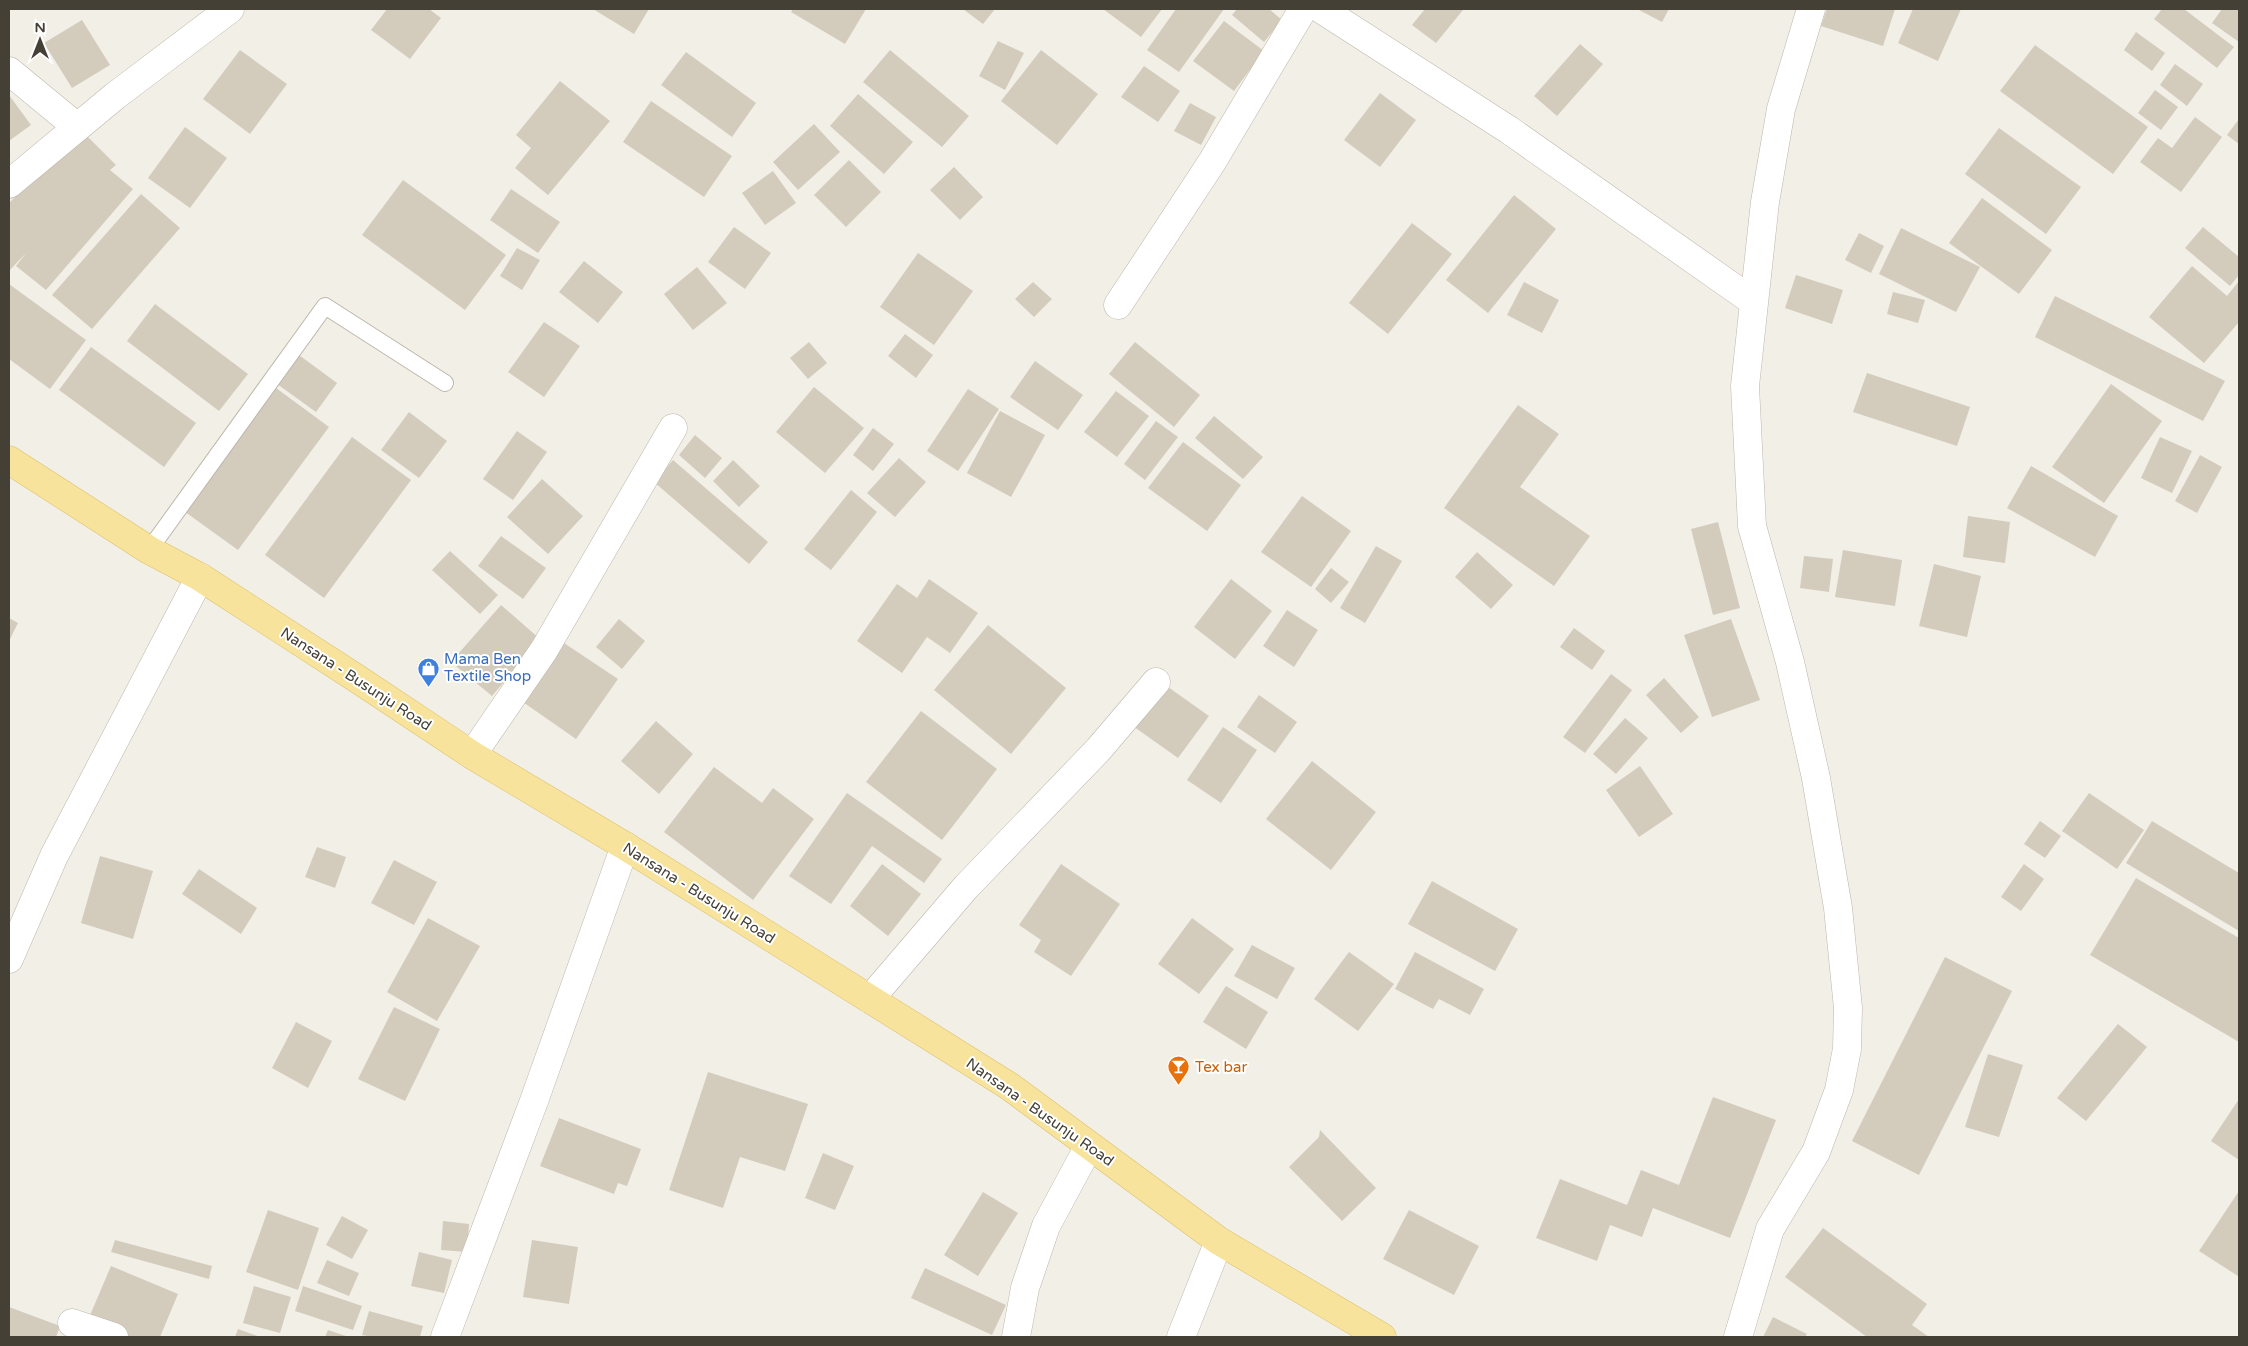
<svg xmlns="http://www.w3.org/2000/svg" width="2248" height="1346" viewBox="0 0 2248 1346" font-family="'Varela Round',sans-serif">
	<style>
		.building { fill: #d3ccbd }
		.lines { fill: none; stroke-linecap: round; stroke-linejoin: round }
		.lane-casing { stroke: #bdb7aa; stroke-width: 18 }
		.street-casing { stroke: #bdb7aa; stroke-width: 29 }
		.primary-casing { stroke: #dbc16c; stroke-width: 29 }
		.lane { stroke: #fff; stroke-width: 16 }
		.street { stroke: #fff; stroke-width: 28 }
		.primary { stroke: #f7e39b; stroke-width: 28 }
		.labels { text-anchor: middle; stroke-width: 4; stroke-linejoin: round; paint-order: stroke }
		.shop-label { font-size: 15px; fill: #366cbe; stroke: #fff; text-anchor: start }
		.street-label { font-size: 15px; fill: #444036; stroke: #fff }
		.food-label { font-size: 15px; fill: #c56008; stroke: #fff; text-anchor: start }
	</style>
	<rect width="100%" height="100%" fill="#f2efe7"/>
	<path class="building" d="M 387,9 L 429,9 L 441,18 L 410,59 L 371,30 Z
		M 593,9 L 649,9 L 634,34 Z
		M 793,9 L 866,9 L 845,44 L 791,12 Z
		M 963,9 L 995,9 L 983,24 Z
		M 1103,9 L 1162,9 L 1141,37 Z
		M 1176,9 L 1224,9 L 1179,72 L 1147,50 Z
		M 1237,9 L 1269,9 L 1282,20 L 1264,42 L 1232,15 Z
		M 1425,9 L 1461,9 L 1463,10 L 1436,43 L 1412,25 Z
		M 1637,9 L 1669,9 L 1662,22 Z
		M 1827,9 L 1895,9 L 1883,46 L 1821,26 Z
		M 1913,9 L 1961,9 L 1938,61 L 1898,43 Z
		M 2162,9 L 2184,9 L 2234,47 L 2217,68 L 2154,19 Z
		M 2222,9 L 2239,9 L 2239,42 L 2212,23 Z
		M 82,20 L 110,65 L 72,88 L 44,43 Z
		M 1224,21 L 1264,51 L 1234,91 L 1193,61 Z
		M 2136,32 L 2165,53 L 2152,71 L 2124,50 Z
		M 998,41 L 1024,53 L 1005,90 L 979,76 Z
		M 1580,44 L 1603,64 L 1557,116 L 1534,96 Z
		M 2035,45 L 2148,127 L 2113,174 L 2000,91 Z
		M 240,50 L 287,84 L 250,134 L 203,99 Z
		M 890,50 L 969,116 L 942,147 L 863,82 Z
		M 1041,50 L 1098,94 L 1057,145 L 1001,101 Z
		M 686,52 L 756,103 L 732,137 L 661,85 Z
		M 2175,64 L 2203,84 L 2187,106 L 2160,85 Z
		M 1144,66 L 1180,91 L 1158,122 L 1121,97 Z
		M 560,81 L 610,121 L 548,195 L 515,168 L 531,148 L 516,135 Z
		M 2155,90 L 2178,107 L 2161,130 L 2138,113 Z
		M 1380,93 L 1416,120 L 1380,167 L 1344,140 Z
		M 858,94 L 913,142 L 884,174 L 830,126 Z
		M 9,95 L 31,125 L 9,141 Z
		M 651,101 L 732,156 L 704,197 L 623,142 Z
		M 1190,103 L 1216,117 L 1201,145 L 1174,131 Z
		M 2195,117 L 2222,137 L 2181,192 L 2140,162 L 2158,138 L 2172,148 Z
		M 2239,119 L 2239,144 L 2227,135 Z
		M 814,124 L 840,152 L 798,190 L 773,162 Z
		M 185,127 L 227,158 L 190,208 L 148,178 Z
		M 1999,128 L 2081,187 L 2046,234 L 1965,174 Z
		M 82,131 L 116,165 L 110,170 L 133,189 L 46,290 L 16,266 L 27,252 L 9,271 L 9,203 Z
		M 849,160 L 881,192 L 846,227 L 814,195 Z
		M 954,167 L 983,197 L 960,220 L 930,190 Z
		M 773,171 L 796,203 L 765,225 L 742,193 Z
		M 403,180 L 506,255 L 465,310 L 362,235 Z
		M 511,189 L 560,222 L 538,253 L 490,220 Z
		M 141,194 L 180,228 L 92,329 L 52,295 Z
		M 1514,195 L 1556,229 L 1488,313 L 1446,280 Z
		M 1982,198 L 2052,250 L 2019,294 L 1949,243 Z
		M 1412,223 L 1452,254 L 1388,334 L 1349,303 Z
		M 734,227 L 771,253 L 745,289 L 708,262 Z
		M 2203,227 L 2239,257 L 2239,275 L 2230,286 L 2185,248 Z
		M 1901,228 L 1980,267 L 1956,312 L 1879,274 Z
		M 1859,233 L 1884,246 L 1871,273 L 1845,260 Z
		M 517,248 L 540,260 L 522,290 L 500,276 Z
		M 918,253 L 973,291 L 934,345 L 880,307 Z
		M 584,261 L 623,292 L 598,323 L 559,292 Z
		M 2192,266 L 2227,296 L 2239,281 L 2239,322 L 2204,363 L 2149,317 Z
		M 697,267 L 727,303 L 693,330 L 664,294 Z
		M 1796,275 L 1843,290 L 1832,324 L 1785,308 Z
		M 1033,282 L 1052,299 L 1034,317 L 1015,299 Z
		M 1524,282 L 1559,300 L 1542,333 L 1507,315 Z
		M 9,284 L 86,340 L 50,389 L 9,359 Z
		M 1893,292 L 1925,300 L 1918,323 L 1887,314 Z
		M 2055,296 L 2225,381 L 2203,421 L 2035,337 Z
		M 155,304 L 248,374 L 219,411 L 127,341 Z
		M 544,322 L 580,346 L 544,397 L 508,372 Z
		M 905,334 L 933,355 L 916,378 L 888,356 Z
		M 809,342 L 827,363 L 808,379 L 790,358 Z
		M 1135,342 L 1200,395 L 1174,427 L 1109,374 Z
		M 91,347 L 196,423 L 164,467 L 59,390 Z
		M 299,355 L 337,383 L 316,412 L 277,384 Z
		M 1035,361 L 1083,395 L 1058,430 L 1010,397 Z
		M 1867,373 L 1970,407 L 1957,446 L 1853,412 Z
		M 2111,384 L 2162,421 L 2104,503 L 2052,467 Z
		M 272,385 L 329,427 L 238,550 L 181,509 Z
		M 814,387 L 864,428 L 825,473 L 776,432 Z
		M 968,389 L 999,409 L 958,471 L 927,451 Z
		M 1116,391 L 1149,416 L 1117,457 L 1084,432 Z
		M 1518,405 L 1559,434 L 1520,487 L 1590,536 L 1554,586 L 1444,508 Z
		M 1000,411 L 1045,435 L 1011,497 L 967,473 Z
		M 409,412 L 447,441 L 419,478 L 381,450 Z
		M 1214,416 L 1263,457 L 1243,479 L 1195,438 Z
		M 1156,421 L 1178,437 L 1145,480 L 1124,464 Z
		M 873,428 L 894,444 L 873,471 L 853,455 Z
		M 517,431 L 547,452 L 513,500 L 483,479 Z
		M 695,435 L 722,458 L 705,478 L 679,455 Z
		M 352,437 L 411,480 L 324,598 L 265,555 Z
		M 2160,437 L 2192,451 L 2172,493 L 2141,478 Z
		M 1183,442 L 1241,485 L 1207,531 L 1148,488 Z
		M 2200,455 L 2222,467 L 2197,513 L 2175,501 Z
		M 899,458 L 926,482 L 895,517 L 867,493 Z
		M 673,460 L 768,542 L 749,564 L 654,482 Z
		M 733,460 L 760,486 L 739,507 L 713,481 Z
		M 2031,466 L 2118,516 L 2095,557 L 2007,508 Z
		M 542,479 L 583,516 L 548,554 L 507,517 Z
		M 851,490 L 877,512 L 831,570 L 804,549 Z
		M 1302,496 L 1351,531 L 1311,587 L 1261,552 Z
		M 1968,516 L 2010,522 L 2005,563 L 1963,557 Z
		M 1718,522 L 1740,608 L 1713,615 L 1691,529 Z
		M 501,536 L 546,568 L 523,599 L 478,566 Z
		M 1376,546 L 1402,561 L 1365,623 L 1340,608 Z
		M 1843,550 L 1902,560 L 1895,606 L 1835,597 Z
		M 450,551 L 498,595 L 480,614 L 432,570 Z
		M 1477,552 L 1513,585 L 1491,609 L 1455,577 Z
		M 1804,556 L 1833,559 L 1829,592 L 1800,588 Z
		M 1934,564 L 1981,576 L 1967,637 L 1919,626 Z
		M 1331,568 L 1349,582 L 1331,603 L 1315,589 Z
		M 929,579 L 978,613 L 950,653 L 927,637 L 902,673 L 857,641 L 897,584 L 917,598 Z
		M 1231,579 L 1272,611 L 1235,659 L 1194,627 Z
		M 501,605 L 540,639 L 492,696 L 451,662 Z
		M 1287,610 L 1318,630 L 1294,667 L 1263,646 Z
		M 9,618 L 18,623 L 9,641 Z
		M 619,619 L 645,641 L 622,669 L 596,647 Z
		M 1731,619 L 1760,700 L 1712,717 L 1684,635 Z
		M 988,625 L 1066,688 L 1011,754 L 934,690 Z
		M 1574,628 L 1605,651 L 1592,670 L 1560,647 Z
		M 561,641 L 618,679 L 576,739 L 520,700 Z
		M 1611,674 L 1632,690 L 1585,753 L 1563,737 Z
		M 1664,678 L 1699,717 L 1681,733 L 1646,695 Z
		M 1161,682 L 1209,716 L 1178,758 L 1130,724 Z
		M 1259,695 L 1297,722 L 1275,753 L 1237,727 Z
		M 921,711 L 997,769 L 942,840 L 866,782 Z
		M 1625,718 L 1648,738 L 1616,774 L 1593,754 Z
		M 656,721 L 693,754 L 659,794 L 621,761 Z
		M 1223,727 L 1257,750 L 1221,803 L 1187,780 Z
		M 1312,761 L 1376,812 L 1331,870 L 1266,819 Z
		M 1640,766 L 1673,814 L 1639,837 L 1606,790 Z
		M 714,767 L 762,803 L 773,788 L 814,819 L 753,900 L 664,832 Z
		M 847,793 L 942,859 L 924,883 L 872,846 L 831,904 L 789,876 Z
		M 2089,793 L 2144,830 L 2117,869 L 2062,831 Z
		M 2040,821 L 2061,836 L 2045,858 L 2024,844 Z
		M 2152,821 L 2239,873 L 2239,931 L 2126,863 Z
		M 317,847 L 346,857 L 335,888 L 305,877 Z
		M 100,856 L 153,871 L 133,939 L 81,923 Z
		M 394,860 L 437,882 L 414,925 L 371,903 Z
		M 882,864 L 921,894 L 888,936 L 850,906 Z
		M 1061,864 L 1120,904 L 1071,976 L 1034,952 L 1041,940 L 1019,925 Z
		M 2024,864 L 2044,879 L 2021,911 L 2001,897 Z
		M 199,869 L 257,908 L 241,934 L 182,894 Z
		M 2136,878 L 2239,938 L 2239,1042 L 2090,955 Z
		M 1432,881 L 1518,929 L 1495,971 L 1408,924 Z
		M 428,918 L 480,946 L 437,1021 L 387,992 Z
		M 1192,918 L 1234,949 L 1199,994 L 1158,964 Z
		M 1252,945 L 1295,968 L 1277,999 L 1234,976 Z
		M 1349,952 L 1394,984 L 1358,1031 L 1314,999 Z
		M 1415,952 L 1484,989 L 1470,1015 L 1439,999 L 1433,1009 L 1395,989 Z
		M 1945,957 L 2012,991 L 1919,1175 L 1852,1141 Z
		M 1226,986 L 1268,1012 L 1246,1049 L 1203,1022 Z
		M 394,1007 L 440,1029 L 405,1101 L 358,1079 Z
		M 296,1022 L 332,1041 L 308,1088 L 272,1068 Z
		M 2118,1024 L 2147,1047 L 2086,1121 L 2057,1098 Z
		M 1988,1054 L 2023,1065 L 1999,1137 L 1965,1127 Z
		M 708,1072 L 808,1104 L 785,1171 L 740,1157 L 723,1208 L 669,1190 Z
		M 1713,1097 L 1776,1120 L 1730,1238 L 1653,1208 L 1642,1237 L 1610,1225 L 1597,1261 L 1536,1238 L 1560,1179 L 1627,1205 L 1641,1170 L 1679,1185 Z
		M 2239,1099 L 2239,1160 L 2211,1141 Z
		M 559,1118 L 641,1149 L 627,1186 L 618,1183 L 614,1194 L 540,1166 Z
		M 1320,1130 L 1376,1188 L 1342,1221 L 1289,1167 L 1319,1137 Z
		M 823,1153 L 854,1166 L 835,1210 L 805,1198 Z
		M 2239,1191 L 2239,1274 L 2238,1276 L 2199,1251 Z
		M 983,1192 L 1018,1213 L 978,1276 L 944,1255 Z
		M 268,1210 L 319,1228 L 298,1290 L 246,1272 Z
		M 1409,1210 L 1479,1246 L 1454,1295 L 1383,1259 Z
		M 342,1216 L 368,1230 L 352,1259 L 326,1245 Z
		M 443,1221 L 469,1224 L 467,1252 L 441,1250 Z
		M 1823,1228 L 1927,1304 L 1912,1325 L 1929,1337 L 1867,1337 L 1785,1277 Z
		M 115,1240 L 212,1266 L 209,1279 L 111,1252 Z
		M 532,1240 L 578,1247 L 569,1304 L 523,1297 Z
		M 419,1252 L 452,1260 L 444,1293 L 411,1286 Z
		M 327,1260 L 359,1273 L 349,1296 L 317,1283 Z
		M 111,1266 L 178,1294 L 160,1337 L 129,1337 L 88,1320 Z
		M 925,1268 L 1006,1305 L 992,1335 L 911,1298 Z
		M 254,1286 L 291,1297 L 280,1333 L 243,1323 Z
		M 303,1286 L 362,1306 L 353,1330 L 295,1311 Z
		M 9,1307 L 60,1326 L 56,1337 L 9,1337 Z
		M 369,1311 L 423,1326 L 420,1337 L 372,1337 L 362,1335 Z
		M 1773,1317 L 1807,1334 L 1805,1337 L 1763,1337 Z
		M 238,1329 L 260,1337 L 235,1337 Z
		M 328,1330 L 349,1337 L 325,1337 Z"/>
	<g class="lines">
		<defs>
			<path id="lane" d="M 149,550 L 325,306 L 445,383"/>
			<path id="street" d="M 1321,9 L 1509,130 L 1754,302
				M 9,71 L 77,127
				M 9,184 L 115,96 L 230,9
				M 1118,305 L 1212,162 L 1303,9
				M 472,755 L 544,650 L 673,428
				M 9,959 L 54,856 L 200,577
				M 870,999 L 966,887 L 1098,750 L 1156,682
				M 72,1323 L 114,1337
				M 445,1337 L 534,1101 L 625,846
				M 1016,1337 L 1025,1288 L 1046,1226 L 1089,1146
				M 1181,1337 L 1219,1241
				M 1738,1337 L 1770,1229 L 1816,1152 L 1839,1090 L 1847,1049 L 1848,1008 L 1838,908 L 1816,778 L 1790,662 L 1752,526 L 1745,386 L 1765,202 L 1781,109 L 1811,9"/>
			<path id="primary" d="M 9,460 L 149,550 L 200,577 L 356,678 L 472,755 L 625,846 L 1009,1086 L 1219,1241 L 1382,1337"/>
		</defs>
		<use href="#lane" class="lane-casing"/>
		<use href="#street" class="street-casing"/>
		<use href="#primary" class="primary-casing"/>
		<use href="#lane" class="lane"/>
		<use href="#street" class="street"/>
		<use href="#primary" class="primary"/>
	</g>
	<defs>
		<symbol id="shop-pin" viewBox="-11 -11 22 30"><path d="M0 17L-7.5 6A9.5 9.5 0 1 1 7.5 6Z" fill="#3f7fe0" stroke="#fff"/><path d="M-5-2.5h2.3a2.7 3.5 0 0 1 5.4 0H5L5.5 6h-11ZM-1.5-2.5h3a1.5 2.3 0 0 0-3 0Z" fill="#fff"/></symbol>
		<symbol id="bar-pin" viewBox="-11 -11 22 30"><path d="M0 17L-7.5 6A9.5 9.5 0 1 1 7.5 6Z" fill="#e8710a" stroke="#fff"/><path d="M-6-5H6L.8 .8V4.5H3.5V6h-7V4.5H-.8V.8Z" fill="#fff"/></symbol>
	</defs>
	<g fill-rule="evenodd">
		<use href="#shop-pin" x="416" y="656" width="25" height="34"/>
		<use href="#bar-pin" x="1166" y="1054" width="25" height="34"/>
	</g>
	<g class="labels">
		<g class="shop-label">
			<text x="444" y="664">Mama Ben<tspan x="444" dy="17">Textile Shop</tspan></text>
		</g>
		<g class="street-label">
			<text transform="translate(356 679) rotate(33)" y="5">Nansana - Busunju Road</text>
			<text transform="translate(699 893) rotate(32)" y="5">Nansana - Busunju Road</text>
			<text transform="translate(1040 1112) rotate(35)" y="5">Nansana - Busunju Road</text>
		</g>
		<g class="food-label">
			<text x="1195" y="1072">Tex bar</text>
		</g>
	</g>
	<rect width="2248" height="1346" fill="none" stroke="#444036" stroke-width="20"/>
	<g transform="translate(40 40)" stroke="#ffffff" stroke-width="4" paint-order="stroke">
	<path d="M0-4L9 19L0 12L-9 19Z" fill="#444036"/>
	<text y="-8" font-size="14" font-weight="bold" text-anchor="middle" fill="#444036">N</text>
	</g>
</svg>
